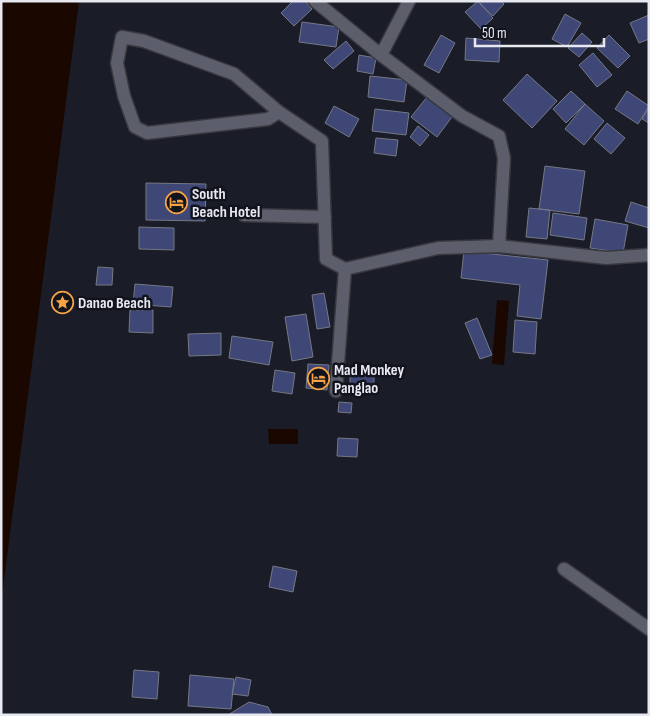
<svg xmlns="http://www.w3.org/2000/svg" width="650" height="716" viewBox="0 0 650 716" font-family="'Sofia Sans Condensed',sans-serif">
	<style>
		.water { fill: #1a0700 }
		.building { fill: #3f4776; stroke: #757885 }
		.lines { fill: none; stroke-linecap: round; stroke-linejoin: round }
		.minor-casing { stroke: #383840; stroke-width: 15 }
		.minor { stroke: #5c5f6b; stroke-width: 12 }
		.labels { text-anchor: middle; stroke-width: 5; stroke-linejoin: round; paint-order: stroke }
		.poi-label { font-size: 16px; font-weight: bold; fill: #e7e8f0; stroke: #11131d; text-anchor: start }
	</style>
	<rect width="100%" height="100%" fill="#1a1c27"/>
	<path class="water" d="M 1,1 L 79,1 L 1,603 Z
		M 497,300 L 509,301 L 504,365 L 492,364 Z
		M 268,429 L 298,429 L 298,444 L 269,444 Z"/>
	<path class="building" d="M 293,1 L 305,1 L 312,9 L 294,26 L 281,13 Z
		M 478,1 L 493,18 L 481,29 L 465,12 Z
		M 483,1 L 501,1 L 504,4 L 493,16 L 480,4 Z
		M 565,14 L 581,23 L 567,47 L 552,39 Z
		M 649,15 L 649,39 L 639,43 L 630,23 Z
		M 302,22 L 339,27 L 336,47 L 299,42 Z
		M 582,33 L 592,42 L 579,57 L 568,48 Z
		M 441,35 L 455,43 L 439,73 L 424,65 Z
		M 609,35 L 630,56 L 618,68 L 597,48 Z
		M 466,38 L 500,41 L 499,62 L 465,60 Z
		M 346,41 L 354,51 L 333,69 L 324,60 Z
		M 593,53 L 612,75 L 597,87 L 579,65 Z
		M 359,55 L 376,58 L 373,74 L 357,71 Z
		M 527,74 L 557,101 L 532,128 L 503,100 Z
		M 370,76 L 407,80 L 404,102 L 368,97 Z
		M 571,91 L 585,104 L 566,123 L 553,109 Z
		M 627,91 L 649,106 L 638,124 L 615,109 Z
		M 427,97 L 452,117 L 437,137 L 411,117 Z
		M 585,104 L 604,121 L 584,145 L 565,129 Z
		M 334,106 L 359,119 L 349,137 L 325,123 Z
		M 649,108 L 649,123 L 642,119 Z
		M 375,109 L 409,113 L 406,135 L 372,131 Z
		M 607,123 L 625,138 L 611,154 L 594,139 Z
		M 418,126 L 429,135 L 420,146 L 410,137 Z
		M 376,138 L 398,140 L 396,156 L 374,153 Z
		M 545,166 L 585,171 L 579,214 L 539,209 Z
		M 146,183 L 206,184 L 205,221 L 146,220 Z
		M 631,202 L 649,208 L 649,228 L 625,221 Z
		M 529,208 L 550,210 L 547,239 L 526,237 Z
		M 553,213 L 587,218 L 584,240 L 550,235 Z
		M 595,219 L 628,225 L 623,253 L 590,248 Z
		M 139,227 L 174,228 L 174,250 L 139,249 Z
		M 464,251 L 548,260 L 541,319 L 517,316 L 520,285 L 461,278 Z
		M 98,267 L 113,268 L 112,285 L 96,285 Z
		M 135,284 L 173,287 L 171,307 L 133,304 Z
		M 324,293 L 330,327 L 317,329 L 312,295 Z
		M 130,310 L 153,310 L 153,333 L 129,332 Z
		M 306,314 L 313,357 L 292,361 L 285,317 Z
		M 477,318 L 492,355 L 480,359 L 465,323 Z
		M 515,320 L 537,322 L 535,354 L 513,352 Z
		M 221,333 L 221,355 L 189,356 L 188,334 Z
		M 232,336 L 273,342 L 269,365 L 229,358 Z
		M 308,364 L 329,365 L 327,390 L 306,388 Z
		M 275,370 L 295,373 L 292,394 L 272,391 Z
		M 374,370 L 374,389 L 350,389 L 350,371 Z
		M 339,402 L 352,403 L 351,413 L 338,412 Z
		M 338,438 L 358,439 L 357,457 L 337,456 Z
		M 273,566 L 297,571 L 293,592 L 269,587 Z
		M 134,670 L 159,672 L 157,699 L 132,697 Z
		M 190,675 L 234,679 L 231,709 L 188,706 Z
		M 236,677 L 251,680 L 248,696 L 232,694 Z
		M 249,702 L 268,707 L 272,715 L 228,715 Z"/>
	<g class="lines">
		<defs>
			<path id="minor" d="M 315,1 L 381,55 L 462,116 L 499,136 L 504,158 L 499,246
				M 381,55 L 409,1
				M 279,112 L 268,119 L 147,133 L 135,127 L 124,96 L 117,63 L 122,37 L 144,41 L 234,74 L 279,112 L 322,141 L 326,259 L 345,269 L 438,248 L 499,246 L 606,258 L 649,255
				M 244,215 L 325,217
				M 336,391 L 345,269
				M 564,569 L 649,629"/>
		</defs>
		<use href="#minor" class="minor-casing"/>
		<use href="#minor" class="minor"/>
	</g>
	<defs>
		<symbol id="hotel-ring" viewBox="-11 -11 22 22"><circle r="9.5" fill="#11131d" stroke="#f5a345" stroke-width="1.5"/><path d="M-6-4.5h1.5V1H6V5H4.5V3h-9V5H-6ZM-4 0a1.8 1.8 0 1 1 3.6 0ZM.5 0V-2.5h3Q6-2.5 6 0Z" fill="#f5a345"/></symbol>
		<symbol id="sight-ring" viewBox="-11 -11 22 22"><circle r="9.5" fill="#11131d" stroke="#f5a345" stroke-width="1.5"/><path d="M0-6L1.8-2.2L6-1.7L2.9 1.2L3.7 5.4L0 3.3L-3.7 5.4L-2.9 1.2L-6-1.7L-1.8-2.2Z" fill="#f5a345"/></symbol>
	</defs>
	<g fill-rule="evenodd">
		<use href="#hotel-ring" x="164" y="190" width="25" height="25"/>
		<use href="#sight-ring" x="50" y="290" width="25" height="25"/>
		<use href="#hotel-ring" x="306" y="366" width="25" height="25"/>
	</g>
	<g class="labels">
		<g class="poi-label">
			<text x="192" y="199">South<tspan x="192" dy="18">Beach Hotel</tspan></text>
			<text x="78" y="308">Danao Beach</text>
			<text x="334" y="375">Mad Monkey<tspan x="334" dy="18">Panglao</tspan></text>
		</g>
	</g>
	<rect width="650" height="716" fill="none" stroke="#e7e8f0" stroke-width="5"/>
	<path d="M475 38v8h129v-8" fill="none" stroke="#e7e8f0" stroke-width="2.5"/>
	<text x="482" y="38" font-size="15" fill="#e7e8f0" stroke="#11131d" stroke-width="4" paint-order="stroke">50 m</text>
</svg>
